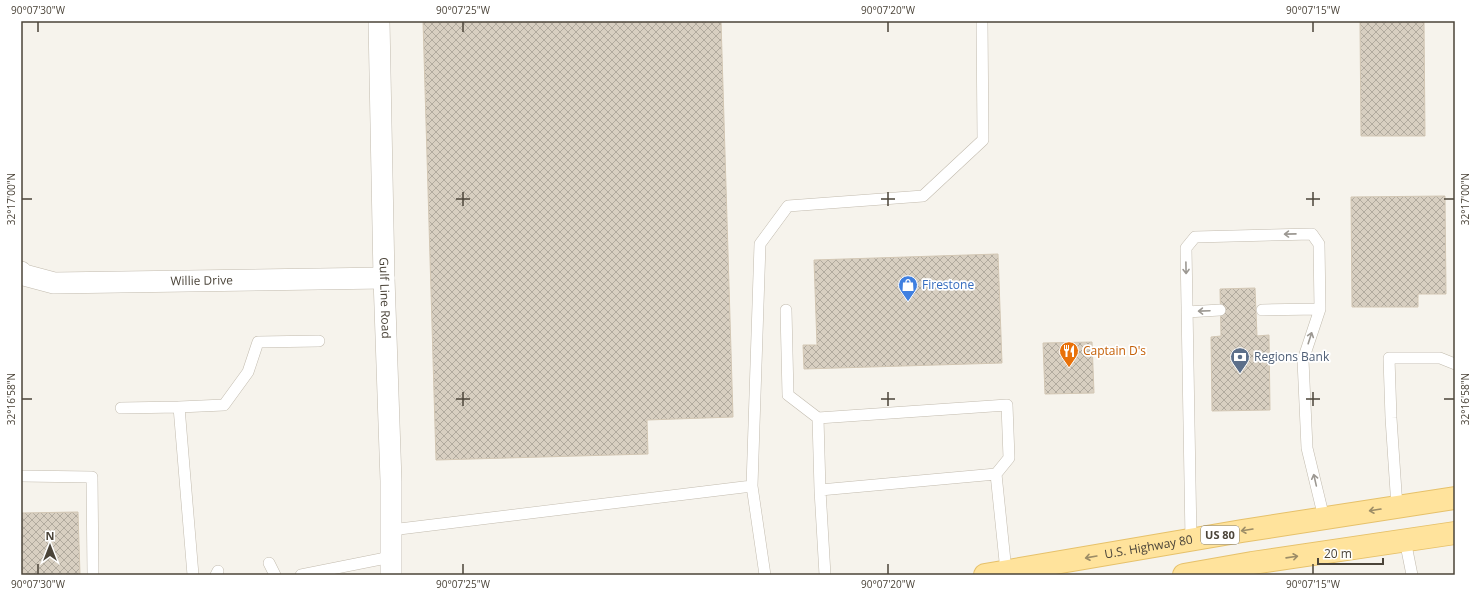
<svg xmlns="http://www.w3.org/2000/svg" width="1476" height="596" viewBox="0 0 1476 596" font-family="'Open Sans',sans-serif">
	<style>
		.building { fill: url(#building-cross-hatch); stroke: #d3c7b4 }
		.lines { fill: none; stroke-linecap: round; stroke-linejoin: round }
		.lane-casing { stroke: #c2bbae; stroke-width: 12 }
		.street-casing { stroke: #c2bbae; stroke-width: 22 }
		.primary-casing { stroke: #e6c16a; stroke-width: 24 }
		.lane { stroke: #fff; stroke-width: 11 }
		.street { stroke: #fff; stroke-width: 21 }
		.primary { stroke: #ffe39c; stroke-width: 22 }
		.oneway { stroke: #9c9892 }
		.oneway2 { stroke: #9c8c66 }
		.ticks { fill: none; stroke: #4b4439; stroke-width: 1.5 }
		.labels { text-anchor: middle; stroke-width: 3.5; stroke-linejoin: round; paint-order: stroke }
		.shield { fill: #fff; stroke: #817c74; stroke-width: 1 }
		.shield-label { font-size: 11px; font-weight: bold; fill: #4b4439 }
		.street-label { font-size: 12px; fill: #4b4439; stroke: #fff }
		.shop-label { font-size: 12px; fill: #366cbe; stroke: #fff; text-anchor: start }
		.food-label { font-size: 12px; fill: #c56008; stroke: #fff; text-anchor: start }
		.service-label { font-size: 12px; fill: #4e5e75; stroke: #fff; text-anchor: start }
		.neatline { fill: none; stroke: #4b4439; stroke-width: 1.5 }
		.ticks-label { font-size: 10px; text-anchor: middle; fill: #4b4439 }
	</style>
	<defs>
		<pattern id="building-cross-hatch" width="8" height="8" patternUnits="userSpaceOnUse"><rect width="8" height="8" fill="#d8cfc1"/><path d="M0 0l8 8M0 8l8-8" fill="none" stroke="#b1aa9e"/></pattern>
	</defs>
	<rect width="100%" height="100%" fill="#f6f3ec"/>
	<path class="building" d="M 423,21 L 721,21 L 733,417 L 647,420 L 648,454 L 436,460 Z
		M 1360,21 L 1424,21 L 1425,136 L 1361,136 Z
		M 1445,196 L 1446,294 L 1418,294 L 1418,307 L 1352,307 L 1351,197 Z
		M 998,254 L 1002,363 L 804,369 L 803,345 L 817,345 L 814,260 Z
		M 1255,288 L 1257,336 L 1269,335 L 1270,410 L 1212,411 L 1211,337 L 1221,336 L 1220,289 Z
		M 1092,342 L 1094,393 L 1045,394 L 1043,343 Z
		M 78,512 L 80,575 L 21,575 L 21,513 Z"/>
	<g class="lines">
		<defs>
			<path id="lane" d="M 786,310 L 788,395 L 818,418 L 820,490 L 825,575
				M 1262,310 L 1320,309
				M 1187,312 L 1220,310
				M 121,408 L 179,407
				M 818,418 L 1007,405 L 1009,458 L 996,474 L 820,490
				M 996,474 L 1006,571
				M 21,476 L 92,477 L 93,575
				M 752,486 L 765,575
				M 1397,507 L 1391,418 L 1389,358 L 1440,358 L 1455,364
				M 391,530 L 752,486 L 760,244 L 788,206 L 923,196 L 983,140 L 982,21
				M 1191,540 L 1186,248 L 1195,237 L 1312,234 L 1319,244 L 1320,309 L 1303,360 L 1307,448 L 1324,518
				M 1405,540 L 1412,575
				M 269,563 L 275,575
				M 193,575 L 179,407 L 224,405 L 248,372 L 258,342 L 319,341
				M 216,575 L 218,571
				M 301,575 L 391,557"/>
			<g id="street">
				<path id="s1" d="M 379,21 L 384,278 L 391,481 L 391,575"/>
				<path id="s2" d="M 21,272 L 24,275 L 54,283 L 384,278"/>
			</g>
			<g id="primary">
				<path id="s3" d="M 985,575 L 1242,531 L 1455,498"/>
				<path d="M 1184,575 L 1252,563 L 1455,533"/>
			</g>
		</defs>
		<use href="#lane" class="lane-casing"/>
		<use href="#street" class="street-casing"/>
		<use href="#primary" class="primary-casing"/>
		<use href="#lane" class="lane"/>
		<use href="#street" class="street"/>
		<use href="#primary" class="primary"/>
	</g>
	<defs><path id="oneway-shaft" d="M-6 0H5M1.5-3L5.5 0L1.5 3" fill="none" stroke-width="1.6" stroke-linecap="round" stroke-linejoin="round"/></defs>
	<g class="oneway">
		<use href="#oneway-shaft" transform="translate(1290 234) rotate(179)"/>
		<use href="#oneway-shaft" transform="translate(1186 268) rotate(89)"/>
		<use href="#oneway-shaft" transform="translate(1204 311) rotate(178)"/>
		<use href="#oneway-shaft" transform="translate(1310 338) rotate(-72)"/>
		<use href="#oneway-shaft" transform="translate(1315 480) rotate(-103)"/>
	</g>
	<g class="oneway2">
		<use href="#oneway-shaft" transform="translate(1375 510) rotate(171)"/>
		<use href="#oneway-shaft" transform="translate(1247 530) rotate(171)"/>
		<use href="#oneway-shaft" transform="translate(1091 557) rotate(170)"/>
		<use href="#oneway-shaft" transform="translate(1292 557) rotate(-8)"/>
	</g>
	<path class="ticks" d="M 38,22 L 38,32M 463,22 L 463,32M 888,22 L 888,32M 1313,22 L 1313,32M 463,192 L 463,206M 888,192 L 888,206M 1313,192 L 1313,206M 22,199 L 32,199M 456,199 L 470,199M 881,199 L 895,199M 1306,199 L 1320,199M 1444,199 L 1454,199M 463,392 L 463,406M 888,392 L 888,406M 1313,392 L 1313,406M 22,399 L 32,399M 456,399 L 470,399M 881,399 L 895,399M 1306,399 L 1320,399M 1444,399 L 1454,399M 38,564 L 38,574M 463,564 L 463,574M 888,564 L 888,574M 1313,564 L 1313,574"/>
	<defs>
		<symbol id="shop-pin" viewBox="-11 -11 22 30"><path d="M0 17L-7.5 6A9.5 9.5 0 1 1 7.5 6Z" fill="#3f7fe0" stroke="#fff"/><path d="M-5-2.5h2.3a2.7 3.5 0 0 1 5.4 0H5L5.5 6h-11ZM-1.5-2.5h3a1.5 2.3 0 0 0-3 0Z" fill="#fff"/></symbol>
		<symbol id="restaurant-pin" viewBox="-11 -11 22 30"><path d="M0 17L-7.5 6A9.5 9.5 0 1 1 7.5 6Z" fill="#e8710a" stroke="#fff"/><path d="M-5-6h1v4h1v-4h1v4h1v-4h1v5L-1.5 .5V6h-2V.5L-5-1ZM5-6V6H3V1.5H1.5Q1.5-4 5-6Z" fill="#fff"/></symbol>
		<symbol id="bank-pin" viewBox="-11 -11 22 30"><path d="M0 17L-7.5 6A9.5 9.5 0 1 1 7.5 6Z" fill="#5c6f8a" stroke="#fff"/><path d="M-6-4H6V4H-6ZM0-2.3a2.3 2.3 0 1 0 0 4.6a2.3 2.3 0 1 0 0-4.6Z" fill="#fff"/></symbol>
	</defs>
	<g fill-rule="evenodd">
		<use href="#shop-pin" x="897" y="274" width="22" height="30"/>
		<use href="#restaurant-pin" x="1058" y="340" width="22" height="30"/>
		<use href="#bank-pin" x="1229" y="346" width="22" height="30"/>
	</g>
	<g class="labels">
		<rect class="shield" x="1201" y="526" width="38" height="18" rx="3"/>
		<g class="shield-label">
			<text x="1220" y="539">US 80</text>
		</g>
		<g class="street-label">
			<text dy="4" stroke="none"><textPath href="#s2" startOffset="183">Willie Drive</textPath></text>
			<text dy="4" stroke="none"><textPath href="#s1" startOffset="277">Gulf Line Road</textPath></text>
			<text dy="4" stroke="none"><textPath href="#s3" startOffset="166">U.S. Highway 80</textPath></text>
		</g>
		<g class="shop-label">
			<text x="922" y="289">Firestone</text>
		</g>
		<g class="food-label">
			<text x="1083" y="355">Captain D's</text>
		</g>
		<g class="service-label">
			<text x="1254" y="361">Regions Bank</text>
		</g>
	</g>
	<rect width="1476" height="596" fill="none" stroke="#ffffff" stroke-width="44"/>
	<g transform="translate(50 546)" stroke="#ffffff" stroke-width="3" paint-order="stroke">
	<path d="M0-3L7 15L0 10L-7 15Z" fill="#4b4439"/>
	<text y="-6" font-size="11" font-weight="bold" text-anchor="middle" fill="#4b4439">N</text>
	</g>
	<path d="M1318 558v6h65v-6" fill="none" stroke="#4b4439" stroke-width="2"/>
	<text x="1324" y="558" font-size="12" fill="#4b4439" stroke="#ffffff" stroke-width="3" paint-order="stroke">20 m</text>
	<rect x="22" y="22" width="1432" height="552" class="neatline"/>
	<g class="ticks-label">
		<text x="38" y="14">90°07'30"W</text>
		<text x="463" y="14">90°07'25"W</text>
		<text x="888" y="14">90°07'20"W</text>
		<text x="1313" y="14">90°07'15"W</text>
		<text transform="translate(11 199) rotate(-90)" y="4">32°17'00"N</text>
		<text transform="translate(1465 199) rotate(-90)" y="4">32°17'00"N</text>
		<text transform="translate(11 399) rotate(-90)" y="4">32°16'58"N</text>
		<text transform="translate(1465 399) rotate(-90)" y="4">32°16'58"N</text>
		<text x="38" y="588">90°07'30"W</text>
		<text x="463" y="588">90°07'25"W</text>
		<text x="888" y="588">90°07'20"W</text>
		<text x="1313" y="588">90°07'15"W</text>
	</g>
</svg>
